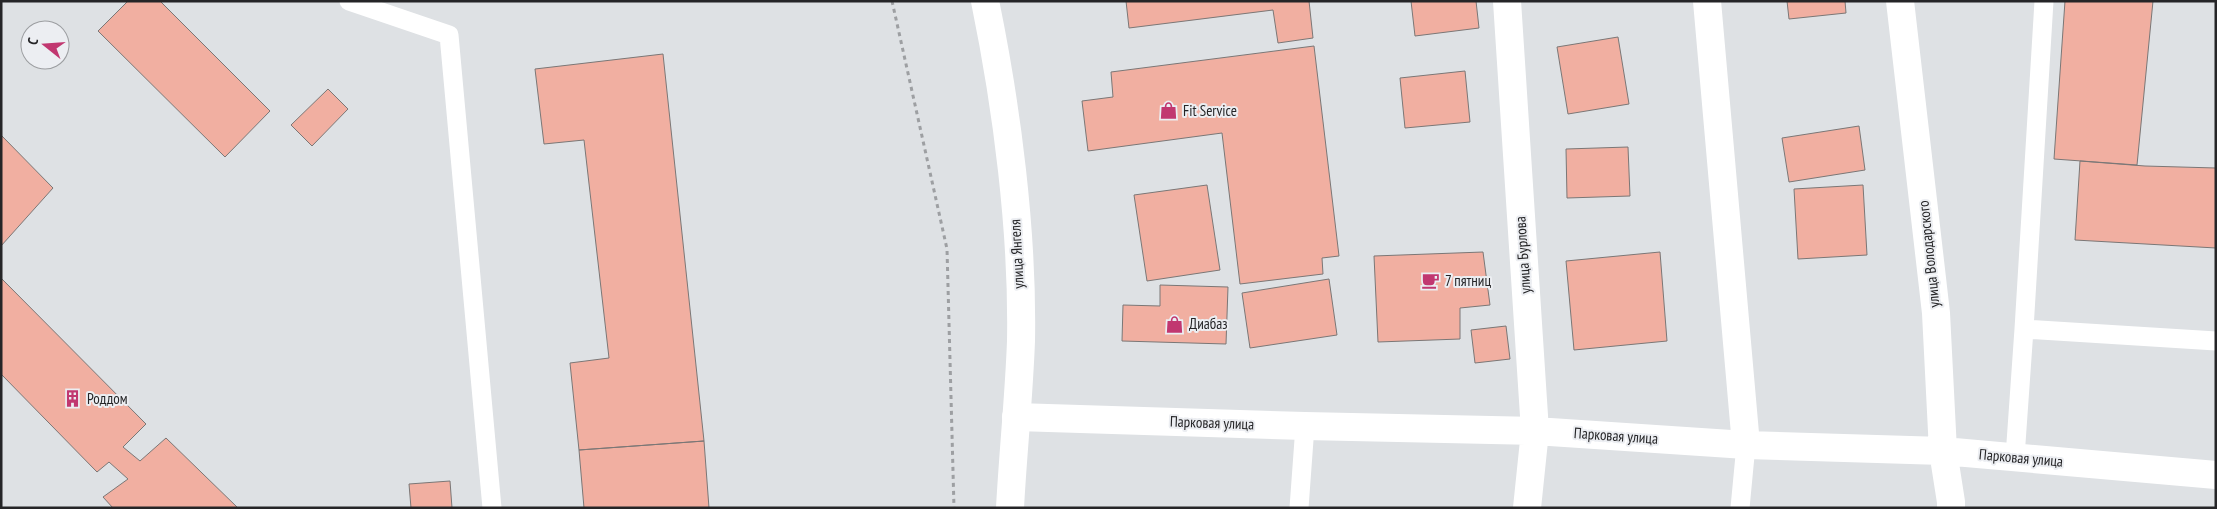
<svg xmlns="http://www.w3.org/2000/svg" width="2217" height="509" viewBox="0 0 2217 509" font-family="'PT Sans Narrow',sans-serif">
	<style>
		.building { fill: #f1afa1; stroke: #7b7776 }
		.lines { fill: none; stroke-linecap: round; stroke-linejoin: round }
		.path { stroke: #9d9fa2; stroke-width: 3; stroke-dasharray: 4 4; stroke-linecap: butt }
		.service { stroke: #fff; stroke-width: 19 }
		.minor { stroke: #fff; stroke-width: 28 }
		.tertiary { stroke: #fff; stroke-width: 28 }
		.labels { text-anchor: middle; stroke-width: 4; stroke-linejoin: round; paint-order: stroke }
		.poi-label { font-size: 15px; fill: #252527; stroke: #eceef2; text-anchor: start }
		.street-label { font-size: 15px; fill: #252527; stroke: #eceef2 }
	</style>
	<rect width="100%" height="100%" fill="#dee1e4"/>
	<path class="building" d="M 128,1 L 160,1 L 270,111 L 225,157 L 98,31 Z
		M 1126,1 L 1309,1 L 1313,38 L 1278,43 L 1273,10 L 1129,28 Z
		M 1411,1 L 1476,1 L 1479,28 L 1415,36 Z
		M 1787,1 L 1845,1 L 1846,13 L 1789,19 Z
		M 2065,1 L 2153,1 L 2137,165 L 2054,159 Z
		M 1618,37 L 1629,104 L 1568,114 L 1557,47 Z
		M 1314,46 L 1339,256 L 1322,258 L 1323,274 L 1240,284 L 1222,133 L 1088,151 L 1082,101 L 1113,97 L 1111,72 Z
		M 663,54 L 704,441 L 579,450 L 570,363 L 609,358 L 584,140 L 544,144 L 535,69 Z
		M 1465,71 L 1470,122 L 1405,128 L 1400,78 Z
		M 328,89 L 348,109 L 312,146 L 291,125 Z
		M 1859,126 L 1865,170 L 1789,182 L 1782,138 Z
		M 1,135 L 53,188 L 1,246 Z
		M 1628,147 L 1630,196 L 1567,198 L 1566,149 Z
		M 2080,161 L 2145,166 L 2216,168 L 2216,248 L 2075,240 Z
		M 1207,185 L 1220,270 L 1147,281 L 1134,195 Z
		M 1863,185 L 1867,255 L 1798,259 L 1794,189 Z
		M 1483,252 L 1490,305 L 1460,308 L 1460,339 L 1378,342 L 1374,256 Z
		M 1660,252 L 1667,341 L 1574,350 L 1566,261 Z
		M 1,278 L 146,424 L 123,447 L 140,461 L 166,438 L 238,508 L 113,508 L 103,497 L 128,479 L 109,462 L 97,472 L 1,374 Z
		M 1329,279 L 1337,335 L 1250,348 L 1242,293 Z
		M 1160,285 L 1228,287 L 1226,344 L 1122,341 L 1123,305 L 1160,306 Z
		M 1506,326 L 1510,359 L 1475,363 L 1471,330 Z
		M 704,441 L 709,508 L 584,508 L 579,450 Z
		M 450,481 L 452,508 L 411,508 L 409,484 Z"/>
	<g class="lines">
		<path class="path" d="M 892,1 L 947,249 L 954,508"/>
		<path class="service" d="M 349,1 L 449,35 L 492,508
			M 2024,329 L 2216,341
			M 2015,457 L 2024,329 L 2044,1
			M 1299,508 L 1305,426
			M 1740,508 L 1746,445"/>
		<path class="minor" d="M 1507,1 L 1535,431 L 1527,508
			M 1707,1 L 1746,445
			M 1900,1 L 1936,313 L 1943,451 L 1951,502 L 1951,508
			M 1016,417 L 1305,426 L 1535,431 L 1746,445 L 1943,451 L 2216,475"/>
		<path class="tertiary" d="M 985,1 C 1007,108 1023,232 1021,341 C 1019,396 1013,452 1010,508"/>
	</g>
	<defs>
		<symbol id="shop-bare" viewBox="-9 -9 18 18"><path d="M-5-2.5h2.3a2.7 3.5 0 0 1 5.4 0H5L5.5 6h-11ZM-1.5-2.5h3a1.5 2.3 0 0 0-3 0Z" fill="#c13770" stroke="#eceef2" stroke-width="2.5" paint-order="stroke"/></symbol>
		<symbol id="cafe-bare" viewBox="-9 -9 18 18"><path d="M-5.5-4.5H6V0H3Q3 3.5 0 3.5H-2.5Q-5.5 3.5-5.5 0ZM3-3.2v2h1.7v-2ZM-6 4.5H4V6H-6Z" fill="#c13770" stroke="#eceef2" stroke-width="2.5" paint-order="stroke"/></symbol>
		<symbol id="building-bare" viewBox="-9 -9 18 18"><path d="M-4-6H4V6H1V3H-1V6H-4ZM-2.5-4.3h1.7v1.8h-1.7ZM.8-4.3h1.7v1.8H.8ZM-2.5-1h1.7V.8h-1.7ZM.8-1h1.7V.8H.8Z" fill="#c13770" stroke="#eceef2" stroke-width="2.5" paint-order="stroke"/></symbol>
	</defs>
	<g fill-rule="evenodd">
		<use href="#shop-bare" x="1156" y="98" width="25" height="25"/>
		<use href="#cafe-bare" x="1418" y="268" width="25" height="25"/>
		<use href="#shop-bare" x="1162" y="312" width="25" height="25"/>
		<use href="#building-bare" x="60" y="386" width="25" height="25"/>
	</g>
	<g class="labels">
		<g class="poi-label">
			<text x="1183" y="116">Fit Service</text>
			<text x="1445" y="286">7 пятниц</text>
			<text x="1189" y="329">Диабаз</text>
			<text x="87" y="404">Роддом</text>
		</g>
		<g class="street-label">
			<text transform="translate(1017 254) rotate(-93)" y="5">улица Янгеля</text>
			<text transform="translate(1929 254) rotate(-96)" y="5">улица Володарского</text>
			<text transform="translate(1523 255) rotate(-94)" y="5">улица Бурлова</text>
			<text transform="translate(1212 423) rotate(2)" y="5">Парковая улица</text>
			<text transform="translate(1616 436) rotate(4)" y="5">Парковая улица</text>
			<text transform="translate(2021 458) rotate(5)" y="5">Парковая улица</text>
		</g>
	</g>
	<rect width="2217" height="509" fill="none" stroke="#252527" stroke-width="5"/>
	<g transform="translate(45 45) rotate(287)"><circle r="24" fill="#eceef2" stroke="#9c9ea1"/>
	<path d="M0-4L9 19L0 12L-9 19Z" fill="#c13770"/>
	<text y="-8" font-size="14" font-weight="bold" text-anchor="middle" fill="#252527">С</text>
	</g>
</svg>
